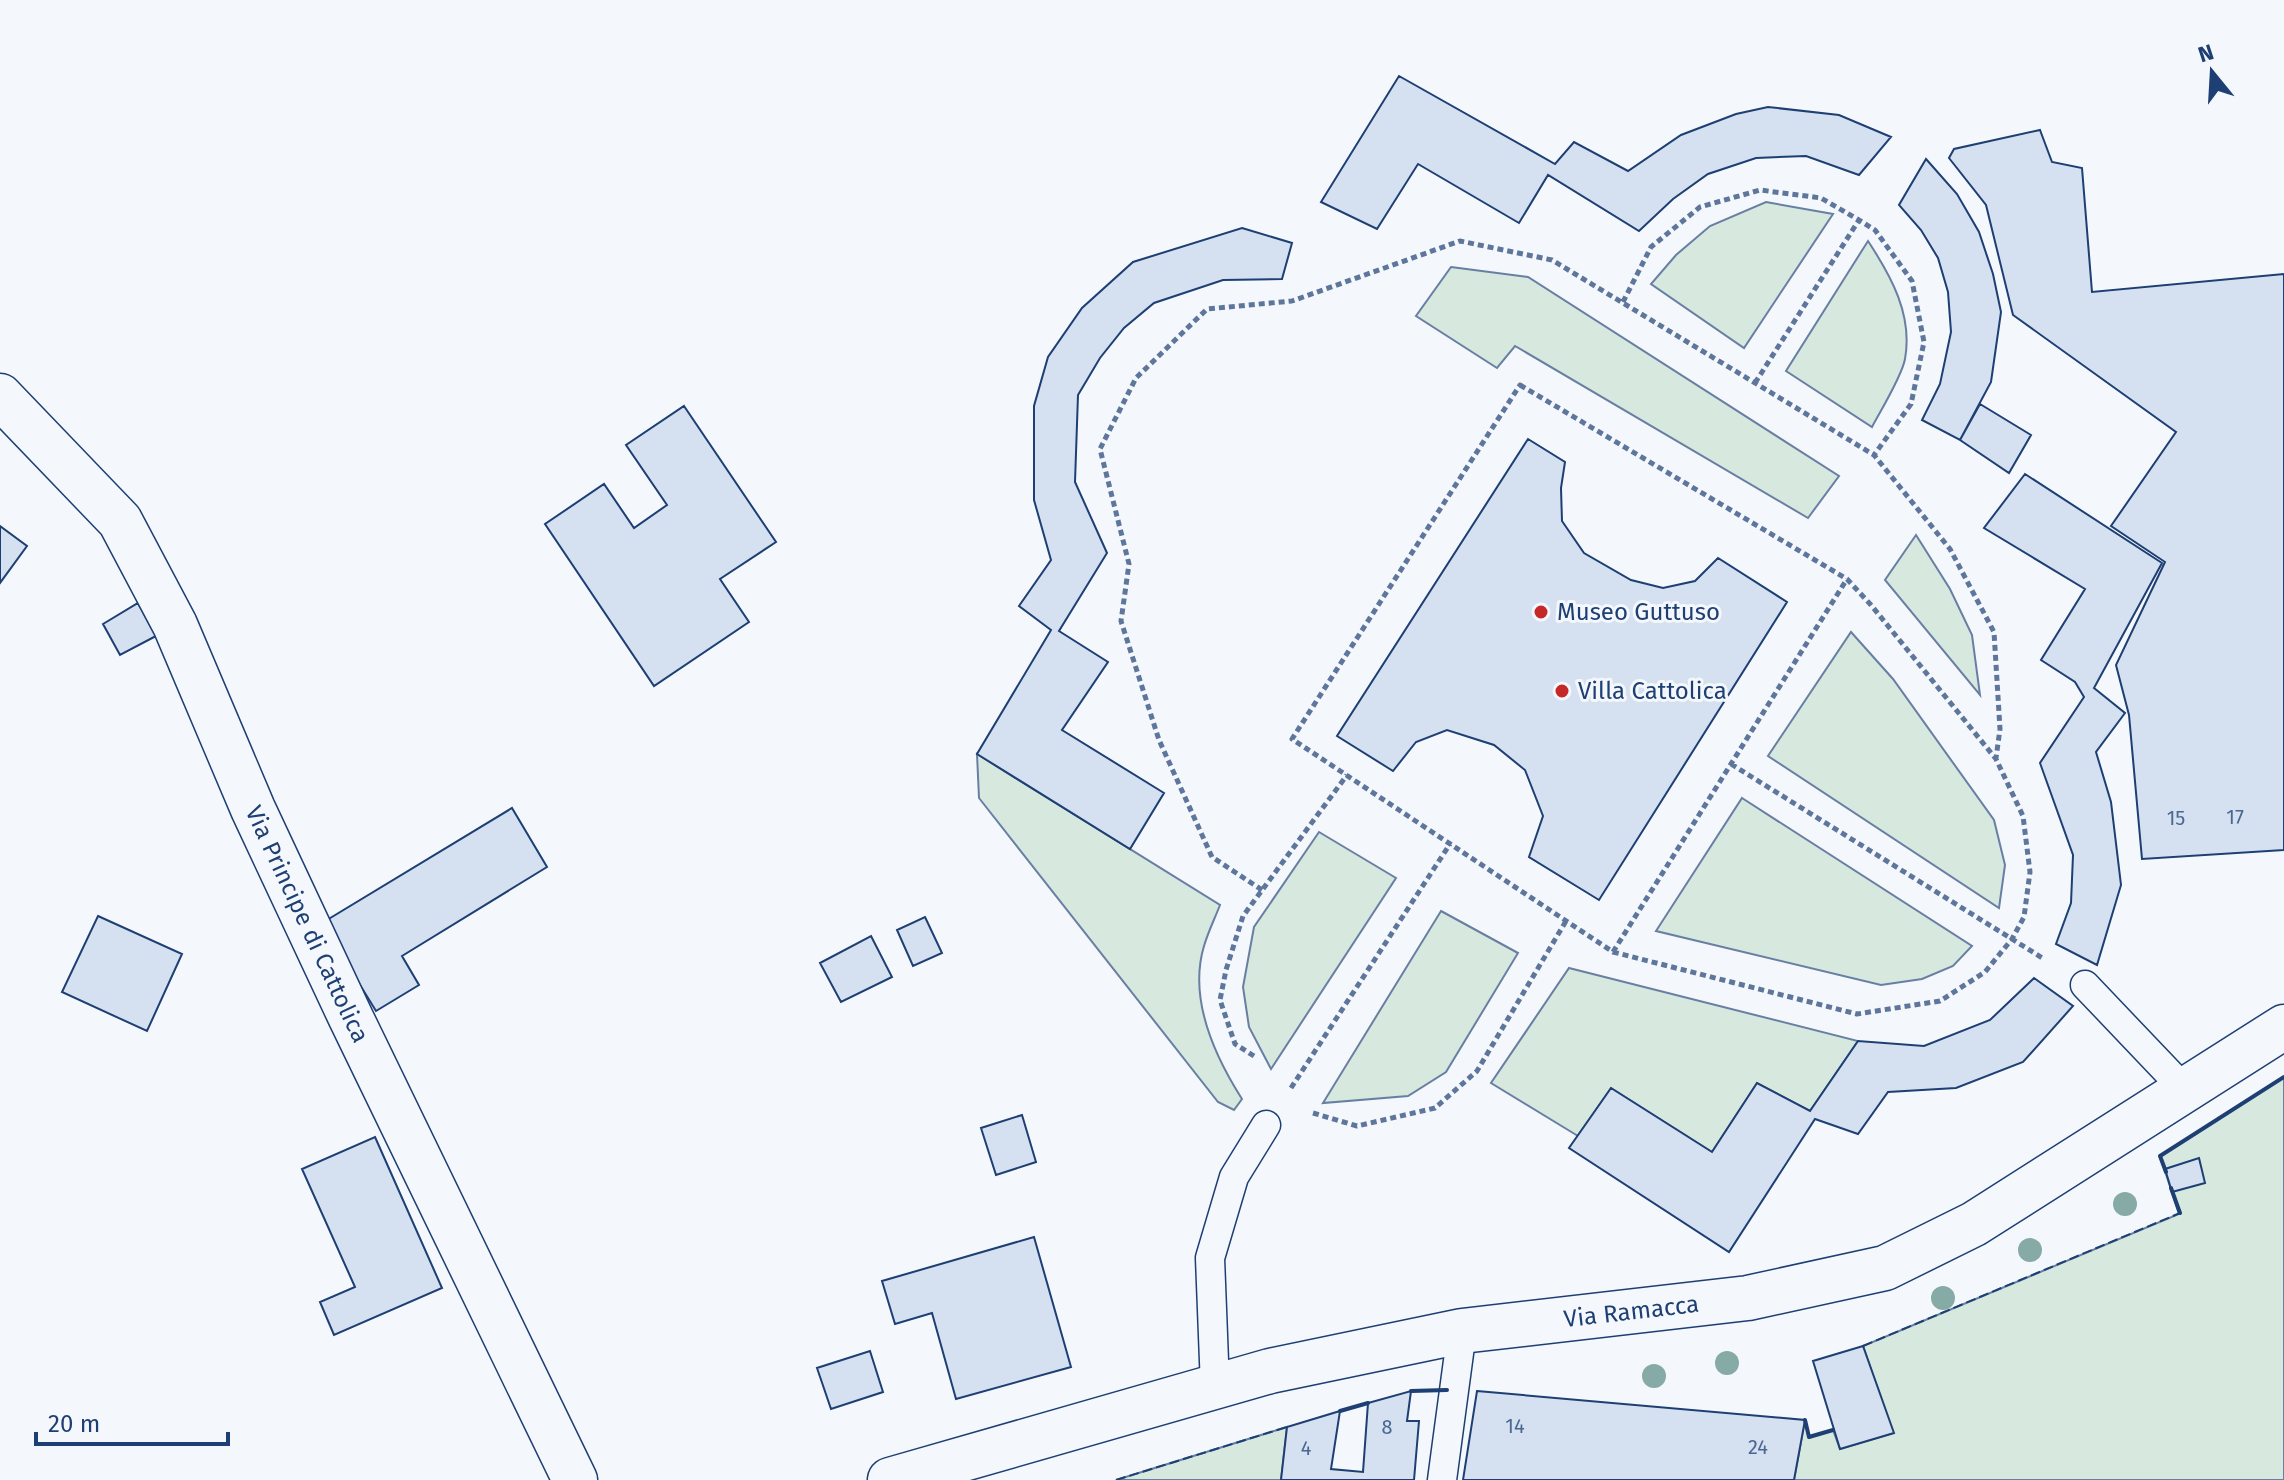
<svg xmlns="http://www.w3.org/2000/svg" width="2284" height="1480" viewBox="0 0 2284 1480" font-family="'Fira Sans',sans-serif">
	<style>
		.green { fill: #d7e8df; stroke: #687fa3; stroke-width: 2 }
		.building { fill: #d5e0f0; stroke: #1d3f73; stroke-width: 2 }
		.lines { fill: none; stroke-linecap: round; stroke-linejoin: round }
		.lane-casing { stroke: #1d3f73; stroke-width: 31 }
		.street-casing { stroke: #1d3f73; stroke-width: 47 }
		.secondary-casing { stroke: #1d3f73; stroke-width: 47 }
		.path { stroke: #5e769c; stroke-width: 5; stroke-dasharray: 6 4; stroke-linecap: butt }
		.lane { stroke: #f4f7fb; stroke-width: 28 }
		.street { stroke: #f4f7fb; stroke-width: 44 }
		.secondary { stroke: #f4f7fb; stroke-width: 44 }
		.fence { stroke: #1d3f73; stroke-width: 2; stroke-dasharray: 10 4; stroke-linecap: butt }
		.wall { stroke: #1d3f73; stroke-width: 4 }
		.tree { fill: #86aba6 }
		.poi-dot { fill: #c62828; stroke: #f4f7fb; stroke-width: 3 }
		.labels { text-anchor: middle; stroke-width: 6; stroke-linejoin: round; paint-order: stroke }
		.number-label { font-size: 20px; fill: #4b6792 }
		.poi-label { font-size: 24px; fill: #1d3f73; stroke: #f4f7fb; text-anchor: start }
		.street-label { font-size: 24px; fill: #1d3f73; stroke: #f4f7fb }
	</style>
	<rect width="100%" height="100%" fill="#f4f7fb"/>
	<path class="green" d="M 1766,202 L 1833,214 L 1744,348 L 1651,284 L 1676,255 L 1710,226 Z
		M 1868,241 C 1891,276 1913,315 1905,359 C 1902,376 1881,410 1872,427 L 1786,371 Z
		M 1451,267 L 1528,277 L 1839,476 L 1808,518 L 1515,346 L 1497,368 L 1416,316 Z
		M 1916,535 L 1950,589 L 1972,635 L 1980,695 L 1885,580 Z
		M 1851,632 L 1893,679 L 1994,820 L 2005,865 L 1999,908 L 1768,756 Z
		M 977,754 L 1220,905 C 1215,918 1208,932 1204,946 C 1188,999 1214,1055 1242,1099 L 1234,1110 L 1218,1102 L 979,798 Z
		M 1742,798 L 1972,946 L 1953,966 L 1922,979 L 1881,985 L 1656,931 Z
		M 1319,832 L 1396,878 L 1271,1069 L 1249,1027 L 1243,987 L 1254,927 Z
		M 1441,911 L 1518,953 L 1446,1072 L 1408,1096 L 1323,1103 Z
		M 1569,968 L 1858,1041 L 1810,1111 L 1757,1083 L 1712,1152 L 1611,1088 L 1578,1136 L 1491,1083 Z
		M 2284,1077 L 2284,1480 L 1794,1480 L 1805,1420 L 1809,1437 L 1833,1430 L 1840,1449 L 1893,1433 L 1863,1346 L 2179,1214 L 2160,1156 Z
		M 1287,1427 L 1281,1480 L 1116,1480 Z"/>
	<path class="building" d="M 1399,76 L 1555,164 L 1574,142 L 1628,171 L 1681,135 L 1736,114 L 1768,107 L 1839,115 L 1891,137 L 1859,175 L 1806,156 L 1756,158 L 1708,174 L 1673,199 L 1639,231 L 1548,175 L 1519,223 L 1418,164 L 1377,229 L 1321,202 Z
		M 2040,130 L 2052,162 L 2082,168 L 2092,292 L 2284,274 L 2284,850 L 2142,859 L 2129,715 L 2116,665 L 2165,562 L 2111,526 L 2176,432 L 2013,315 L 1986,205 L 1949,158 L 1954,149 Z
		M 1926,159 L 1957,194 L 1979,232 L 1993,274 L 2001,312 L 1991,382 L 1960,440 L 1922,420 L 1940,384 L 1951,332 L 1948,292 L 1938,258 L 1921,230 L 1899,205 Z
		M 1242,228 L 1292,243 L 1282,279 L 1223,280 L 1154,303 L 1124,328 L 1100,358 L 1078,395 L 1075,482 L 1107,553 L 1059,631 L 1108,662 L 1062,730 L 1164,793 L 1130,849 L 977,754 L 1051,630 L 1019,606 L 1051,560 L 1034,500 L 1034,406 L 1048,357 L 1082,308 L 1133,262 Z
		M 1980,404 L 2031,435 L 2009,473 L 1960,440 Z
		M 684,406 L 776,542 L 720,579 L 749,622 L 654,686 L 545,524 L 604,484 L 634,528 L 667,505 L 626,445 Z
		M 1528,439 L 1565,462 L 1561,488 L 1562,521 L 1584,553 L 1631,580 L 1663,588 L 1695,581 L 1718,558 L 1787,602 L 1599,900 L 1529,857 L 1543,816 L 1525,770 L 1494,745 L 1447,730 L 1416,742 L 1393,771 L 1337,736 Z
		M 2025,474 L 2162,563 L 2094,688 L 2125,713 L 2096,752 L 2111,802 L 2121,885 L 2097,965 L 2056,944 L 2071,903 L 2073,855 L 2040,763 L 2084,697 L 2075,682 L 2041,660 L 2085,589 L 1984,528 Z
		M 0,526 L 27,546 L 0,583 Z
		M 138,603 L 156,636 L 120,655 L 103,624 Z
		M 512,808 L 547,867 L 402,956 L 419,985 L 376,1011 L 322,923 Z
		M 98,916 L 182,954 L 147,1031 L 62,992 Z
		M 925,917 L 942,953 L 913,966 L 897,930 Z
		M 871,936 L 892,977 L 841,1002 L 820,963 Z
		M 2034,978 L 2073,1006 L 2023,1062 L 1956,1088 L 1888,1092 L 1858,1134 L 1815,1119 L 1729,1252 L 1569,1148 L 1611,1088 L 1712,1152 L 1757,1083 L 1810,1111 L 1858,1041 L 1924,1046 L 1990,1020 Z
		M 1022,1115 L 1036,1162 L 996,1175 L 981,1128 Z
		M 375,1137 L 442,1288 L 334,1335 L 320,1302 L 355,1287 L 302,1169 Z
		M 2199,1158 L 2205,1183 L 2172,1192 L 2165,1169 Z
		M 1034,1237 L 1071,1367 L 956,1399 L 932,1313 L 895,1324 L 882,1281 Z
		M 1863,1346 L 1894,1433 L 1840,1449 L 1813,1361 Z
		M 870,1351 L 883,1392 L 831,1409 L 817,1368 Z
		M 1411,1391 L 1407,1421 L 1419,1421 L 1414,1480 L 1281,1480 L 1287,1427 L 1340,1411 L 1331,1469 L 1363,1472 L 1368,1403 Z
		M 1477,1391 L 1805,1420 L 1794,1480 L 1463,1480 Z"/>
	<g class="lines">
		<defs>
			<path id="lane" d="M 2085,985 L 2185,1090
				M 1215,1387 L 1210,1258 L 1234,1177 L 1266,1125
				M 1442,1480 L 1462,1331"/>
			<g id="street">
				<path id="s1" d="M 0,396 L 120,521 L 175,625 L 253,809 L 350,1016 L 575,1480"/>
			</g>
			<g id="secondary">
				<path id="s2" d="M 890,1480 L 1270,1371 L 1462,1331 L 1748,1298 L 1885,1268 L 1974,1224 L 2284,1027"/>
			</g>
		</defs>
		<use href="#lane" class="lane-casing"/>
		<use href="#street" class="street-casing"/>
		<use href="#secondary" class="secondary-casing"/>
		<path class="path" d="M 1623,302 L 1651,247 L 1700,207 L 1760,190 L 1821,198 L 1859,220 L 1875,230 L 1912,281 L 1924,342 L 1911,404 L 1874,455
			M 1755,383 L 1859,220
			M 1520,385 L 1847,579 L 1871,605 L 1996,759 L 2023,816 L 2030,872 L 2024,917 L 2012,939 L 1985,972 L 1940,1001 L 1857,1014 L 1613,952 L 1292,739 Z
			M 1731,764 L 2044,959
			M 1262,890 L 1212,857 L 1159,740 L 1121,621 L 1129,564 L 1100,449 L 1136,378 L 1207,309 L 1292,301 L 1460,241 L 1552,260 L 1874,455 L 1950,549 L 1994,632 L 2000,729 L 1996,758
			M 1613,952 L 1847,579
			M 1254,1056 L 1235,1044 L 1220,1000 L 1226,970 L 1243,916 L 1347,775
			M 1291,1088 L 1450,844
			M 1313,1113 L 1357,1126 L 1435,1108 L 1477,1071 L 1566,921"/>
		<use href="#lane" class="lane"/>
		<use href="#street" class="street"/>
		<use href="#secondary" class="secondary"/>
		<path class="fence" d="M 1863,1346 L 2180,1213
			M 1116,1480 L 1287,1427"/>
		<path class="wall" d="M 2166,1172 L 2160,1156 L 2284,1077
			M 2171,1188 L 2180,1213
			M 1411,1391 L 1447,1390
			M 1340,1411 L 1368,1403
			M 1805,1420 L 1809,1437 L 1833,1430"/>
	</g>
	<g class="tree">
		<circle cx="2125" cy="1204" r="12"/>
		<circle cx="2030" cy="1250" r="12"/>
		<circle cx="1943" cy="1298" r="12"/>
		<circle cx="1727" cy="1363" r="12"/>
		<circle cx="1654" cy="1376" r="12"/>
	</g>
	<g class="poi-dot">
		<circle cx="1541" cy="612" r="8"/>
		<circle cx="1562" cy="691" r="8"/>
	</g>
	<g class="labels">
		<g class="number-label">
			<text x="2235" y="824">17</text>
			<text x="2176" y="825">15</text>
			<text x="1515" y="1433">14</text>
			<text x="1387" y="1434">8</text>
			<text x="1758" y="1454">24</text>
			<text x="1306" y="1455">4</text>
		</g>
		<g class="poi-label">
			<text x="1557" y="620">Museo Guttuso</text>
			<text x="1578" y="699">Villa Cattolica</text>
		</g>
		<g class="street-label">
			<text dy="8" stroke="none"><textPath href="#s1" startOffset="618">Via Principe di Cattolica</textPath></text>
			<text dy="8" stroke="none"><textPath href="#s2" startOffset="762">Via Ramacca</textPath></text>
		</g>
	</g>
	<g transform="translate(2212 72) rotate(342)" stroke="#f4f7fb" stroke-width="6" paint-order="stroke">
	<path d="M0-6L14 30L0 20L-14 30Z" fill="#1d3f73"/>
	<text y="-12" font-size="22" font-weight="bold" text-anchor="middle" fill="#1d3f73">N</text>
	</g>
	<path d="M36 1432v12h192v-12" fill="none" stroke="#1d3f73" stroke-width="4"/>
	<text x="48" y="1432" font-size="24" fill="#1d3f73" stroke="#f4f7fb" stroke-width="6" paint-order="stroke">20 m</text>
</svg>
